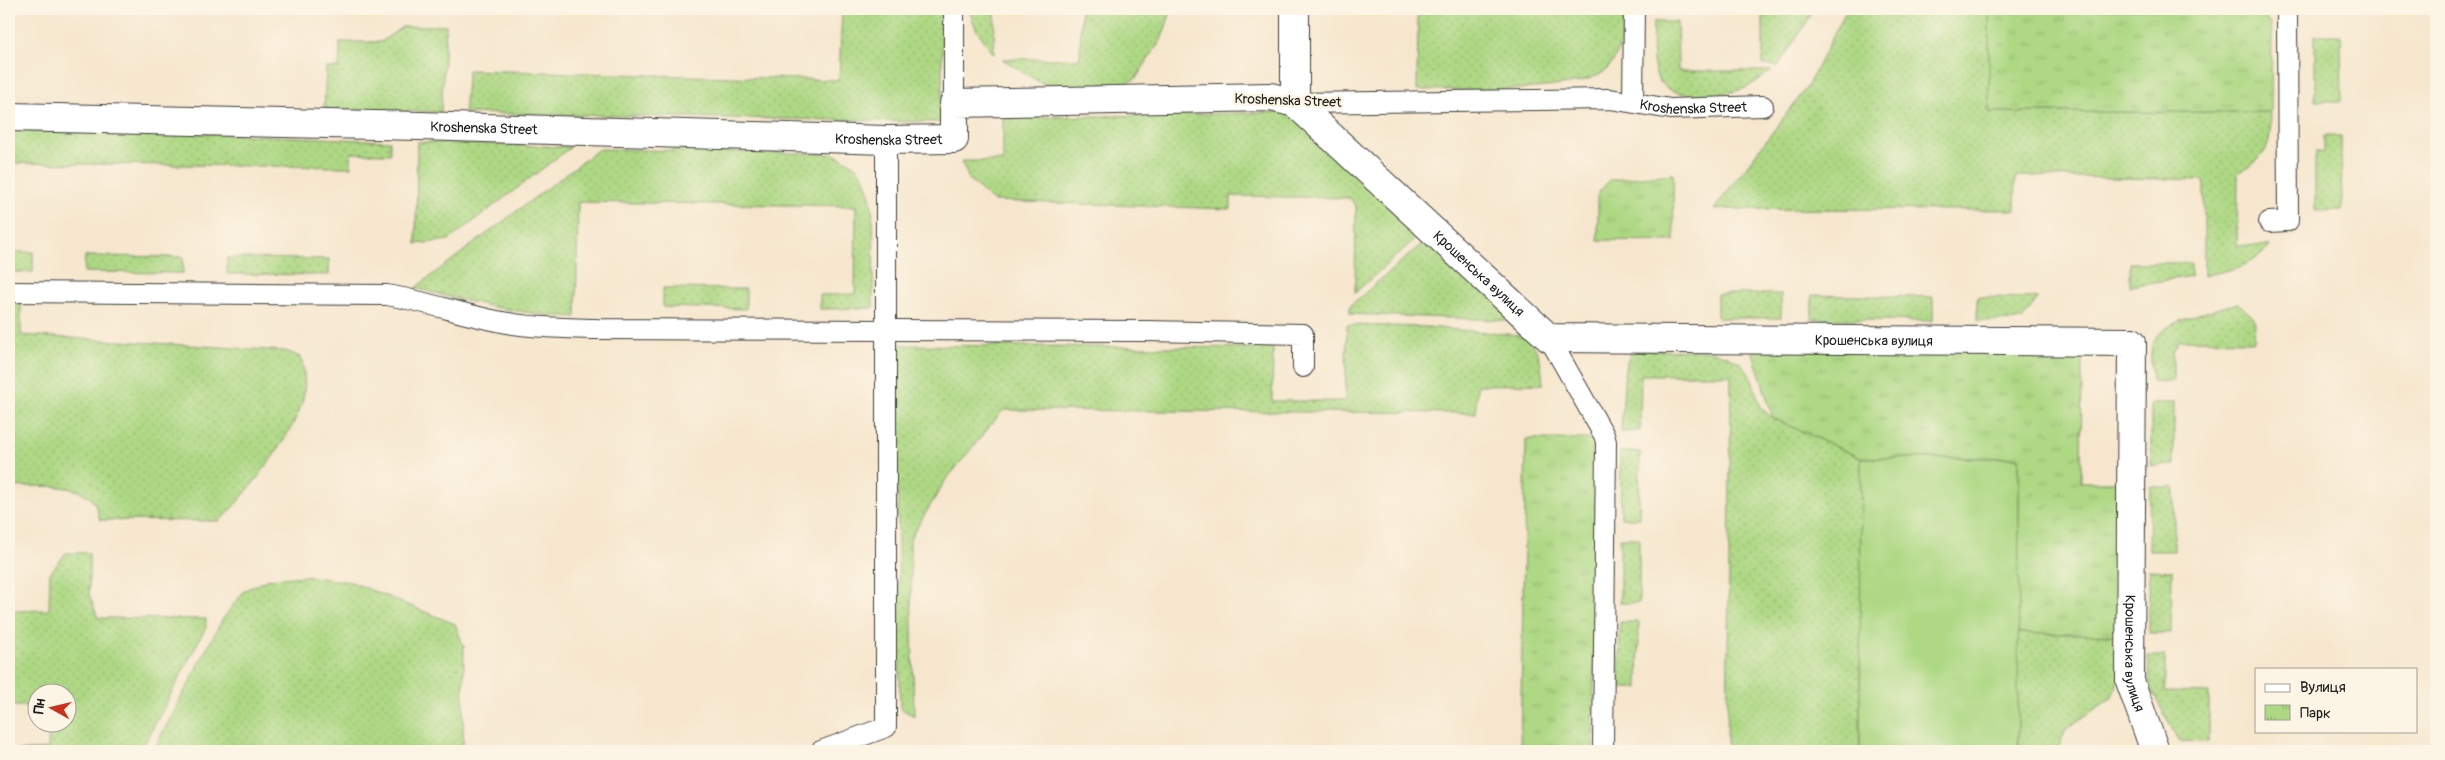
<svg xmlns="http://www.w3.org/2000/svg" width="2445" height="760" viewBox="0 0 2445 760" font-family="Pangolin,sans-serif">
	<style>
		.grass { fill: url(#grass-dots); stroke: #657a50 }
		.park { fill: url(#park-tufts); stroke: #657a50 }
		.pitch { fill: #aed884; stroke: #657a50 }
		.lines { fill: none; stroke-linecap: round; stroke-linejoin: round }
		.service-casing { stroke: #3d3a37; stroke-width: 22 }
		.minor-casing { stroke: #3d3a37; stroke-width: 30 }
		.service { stroke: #fff; stroke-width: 20 }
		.minor { stroke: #fff; stroke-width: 28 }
		.labels { text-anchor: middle; stroke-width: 5; stroke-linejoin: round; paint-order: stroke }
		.street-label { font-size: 14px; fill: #1c1c1c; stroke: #fcf5e5 }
	</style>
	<defs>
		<pattern id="grass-dots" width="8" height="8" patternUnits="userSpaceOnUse" patternTransform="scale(1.25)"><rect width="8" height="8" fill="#aed884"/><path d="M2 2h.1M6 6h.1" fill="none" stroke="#95b971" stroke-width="1.8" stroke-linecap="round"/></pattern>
		<pattern id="park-tufts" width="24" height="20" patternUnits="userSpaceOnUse" patternTransform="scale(1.25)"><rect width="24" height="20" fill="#aed884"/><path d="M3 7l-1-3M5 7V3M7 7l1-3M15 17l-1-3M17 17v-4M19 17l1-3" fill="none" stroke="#95b971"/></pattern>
	</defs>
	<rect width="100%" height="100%" fill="#fcf5e5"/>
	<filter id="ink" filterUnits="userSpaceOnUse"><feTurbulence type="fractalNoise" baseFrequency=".02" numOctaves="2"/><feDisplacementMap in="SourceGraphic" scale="10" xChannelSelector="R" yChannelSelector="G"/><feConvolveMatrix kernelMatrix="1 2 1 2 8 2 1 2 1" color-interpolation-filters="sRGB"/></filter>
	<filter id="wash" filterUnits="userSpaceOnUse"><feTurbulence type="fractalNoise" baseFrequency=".0096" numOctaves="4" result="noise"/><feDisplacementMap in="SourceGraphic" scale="20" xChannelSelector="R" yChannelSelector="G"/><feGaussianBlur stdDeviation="1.12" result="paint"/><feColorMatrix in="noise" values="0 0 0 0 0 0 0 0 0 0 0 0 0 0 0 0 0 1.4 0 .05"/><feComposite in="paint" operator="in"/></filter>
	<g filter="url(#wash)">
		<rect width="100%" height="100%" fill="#f6e6cd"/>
		<path class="grass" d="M 842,9 L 942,9 L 942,122 L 464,113 L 468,70 L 839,80 Z
			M 969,9 L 995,9 L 994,54 L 976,29 Z
			M 1081,9 L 1172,9 L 1161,40 L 1136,78 L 1126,84 L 1055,87 L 1039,82 L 1002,59 L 1080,59 Z
			M 1418,9 L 1624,9 C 1624,28 1622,52 1609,67 C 1586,96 1455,89 1417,90 Z
			M 1763,9 L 1815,9 L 1778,66 L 1763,65 Z
			M 1847,9 L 1989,9 L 1990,112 L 2271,112 C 2270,149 2270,153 2238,173 L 2237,245 L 2269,246 C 2254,267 2228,270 2204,276 L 2204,180 L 2016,176 L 2015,210 L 1714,209 L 1807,87 Z
			M 1653,22 L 1677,22 L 1678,71 L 1771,71 C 1762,77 1754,84 1745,88 C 1724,96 1671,102 1658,79 C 1650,63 1653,39 1653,22 Z
			M 446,25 L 441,112 L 324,109 L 326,68 L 339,68 L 340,42 L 381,42 L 402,27 Z
			M 2315,35 L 2341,35 L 2342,101 L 2315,101 Z
			M 1299,112 L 1426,229 L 1355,293 L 1356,206 L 1350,198 L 1231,196 L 1231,209 L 993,201 L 969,179 L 961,161 L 1003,161 L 1003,118 Z
			M 9,131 L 225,134 L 390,141 L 390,154 L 351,153 L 351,167 L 9,163 Z
			M 2324,136 L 2341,136 L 2342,210 L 2315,211 L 2315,152 L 2324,152 Z
			M 417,142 L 571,147 L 449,240 L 416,244 Z
			M 599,149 L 833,154 C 846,160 858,165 865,179 C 878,207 872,275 873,308 L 820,309 L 820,295 L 855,294 L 856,206 L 578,202 L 576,317 C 521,315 468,302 415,288 Z
			M 1432,235 L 1523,321 L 1350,314 L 1350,306 Z
			M 9,252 L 33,252 L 33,272 L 9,272 Z
			M 85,256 L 183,257 L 183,273 L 84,272 Z
			M 227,258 L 329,259 L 329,275 L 227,274 Z
			M 2130,263 L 2191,263 L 2191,276 L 2130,286 Z
			M 663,288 L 746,289 L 746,309 L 663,307 Z
			M 1717,294 L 1781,294 L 1781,318 L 1717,318 Z
			M 1812,295 L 1933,297 L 1933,321 L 1812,319 Z
			M 1977,297 L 2038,298 L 2022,320 L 1977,321 Z
			M 2238,303 L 2255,319 L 2254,341 L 2179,340 L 2173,351 L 2173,381 L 2152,382 C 2152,370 2149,354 2153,343 C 2163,319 2215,310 2238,303 Z
			M 9,304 L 21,304 L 21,335 L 286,351 L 300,357 C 306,373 306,389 301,406 C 290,438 245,497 220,521 L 100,520 C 98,514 97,506 93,501 C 78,481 31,487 9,487 Z
			M 1347,325 L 1427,327 L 1519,335 C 1541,345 1541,362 1543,384 L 1477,385 L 1476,413 L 1003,410 L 945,481 L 910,539 L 914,716 L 900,708 L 896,345 L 1273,348 L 1272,401 L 1345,401 Z
			M 1705,350 L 1726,355 L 1742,364 L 1752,379 L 1761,408 L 1773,418 L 1861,458 L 1860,751 L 1727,751 L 1731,375 L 1641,375 L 1640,431 L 1621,432 L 1625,368 L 1631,351 Z
			M 2151,403 L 2174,403 L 2174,465 L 2151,466 Z
			M 1620,452 L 1640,452 L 1639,518 L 1621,518 Z
			M 2150,487 L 2174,487 L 2174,551 L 2149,551 Z
			M 1620,538 L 1639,538 L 1639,603 L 1620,603 Z
			M 66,553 L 89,553 L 89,594 L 98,618 L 206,619 L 206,627 L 141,751 L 9,751 L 48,749 L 49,723 L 68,722 L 68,692 L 38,692 L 37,706 L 9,706 L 9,611 L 49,610 L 50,573 Z
			M 2149,570 L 2172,571 L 2171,633 L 2149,633 Z
			M 306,576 L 351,582 L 455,624 L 464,647 L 463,751 L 153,751 L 222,620 L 245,590 L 269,579 Z
			M 1620,622 L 1639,622 L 1638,688 L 1619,688 Z
			M 2018,633 L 2119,635 L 2120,676 L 2111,698 L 2066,729 L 2057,751 L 2018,751 Z
			M 2148,656 L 2165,656 L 2165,692 L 2209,693 L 2209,742 L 2179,741 L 2151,689 Z"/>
		<path class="park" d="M 1989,9 L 2258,9 L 2270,24 L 2272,33 L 2271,112 L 1989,112 Z
			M 1673,174 L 1674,241 L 1598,240 L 1598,193 L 1610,180 Z
			M 1752,350 L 2082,352 L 2081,482 L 2120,482 L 2119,635 L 2018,633 L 2019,458 L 1861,458 L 1773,418 Z
			M 1526,439 L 1597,439 L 1593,751 L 1520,751 Z"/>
		<path class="pitch" d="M 1861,458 L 2019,458 L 2018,751 L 1860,751 Z"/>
	</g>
	<g filter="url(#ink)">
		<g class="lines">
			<defs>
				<g id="service">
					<path d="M 1633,102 L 1634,9"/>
					<path d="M 954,103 L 954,9"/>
					<path id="s1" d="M 1295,103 L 1610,99 L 1671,109 L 1763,106"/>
					<path d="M 2269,222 L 2288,221 L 2287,9"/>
					<path d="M 9,292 L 387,295 C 425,301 460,314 497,321 C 529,328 564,328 597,329 L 1146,331 L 1303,334 L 1303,367"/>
					<path d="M 1549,338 L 1604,435 L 1606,442 L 1603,751"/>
					<path d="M 821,751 L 886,727 L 886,140"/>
				</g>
				<g id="minor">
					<path d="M 1295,103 L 1295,9"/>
					<path id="s2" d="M 9,117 L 420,126 L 886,140 L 954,139 L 954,103 L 1271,97 L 1295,103 L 1549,338 L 2132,342 L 2130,681 L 2155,751"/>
				</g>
			</defs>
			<use href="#service" class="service-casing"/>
			<use href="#minor" class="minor-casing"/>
			<use href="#service" class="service"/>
			<use href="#minor" class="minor"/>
		</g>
	</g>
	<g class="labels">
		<g class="street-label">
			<text transform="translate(1288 100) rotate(2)" y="5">Kroshenska Street</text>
			<text dy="5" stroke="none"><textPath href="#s1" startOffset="399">Kroshenska Street</textPath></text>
			<text dy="5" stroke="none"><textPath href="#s2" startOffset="475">Kroshenska Street</textPath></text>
			<text dy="5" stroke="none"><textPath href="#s2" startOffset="880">Kroshenska Street</textPath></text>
			<text dy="5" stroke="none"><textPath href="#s2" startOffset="1574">Крошенська вулиця</textPath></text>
			<text dy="5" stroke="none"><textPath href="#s2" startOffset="1994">Крошенська вулиця</textPath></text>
			<text dy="5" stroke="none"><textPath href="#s2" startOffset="2564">Крошенська вулиця</textPath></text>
		</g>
	</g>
	<rect width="2445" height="760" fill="none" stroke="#fcf5e5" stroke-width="30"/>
	<rect x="2255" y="668" width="162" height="65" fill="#fcf5e5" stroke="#a29e95"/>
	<rect x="2265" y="684" width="25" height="8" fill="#ffffff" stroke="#a29e95"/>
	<text x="2300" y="692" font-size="15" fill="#1c1c1c">Вулиця</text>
	<rect x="2265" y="705" width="25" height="15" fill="url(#park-tufts)" stroke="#a29e95"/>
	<text x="2300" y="718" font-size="15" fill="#1c1c1c">Парк</text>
	<g transform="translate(52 708) rotate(278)"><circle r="24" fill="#fcf5e5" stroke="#a29e95"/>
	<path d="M0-4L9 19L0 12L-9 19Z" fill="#c8321e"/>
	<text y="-8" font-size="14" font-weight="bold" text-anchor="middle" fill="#1c1c1c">Пн</text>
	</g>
</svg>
